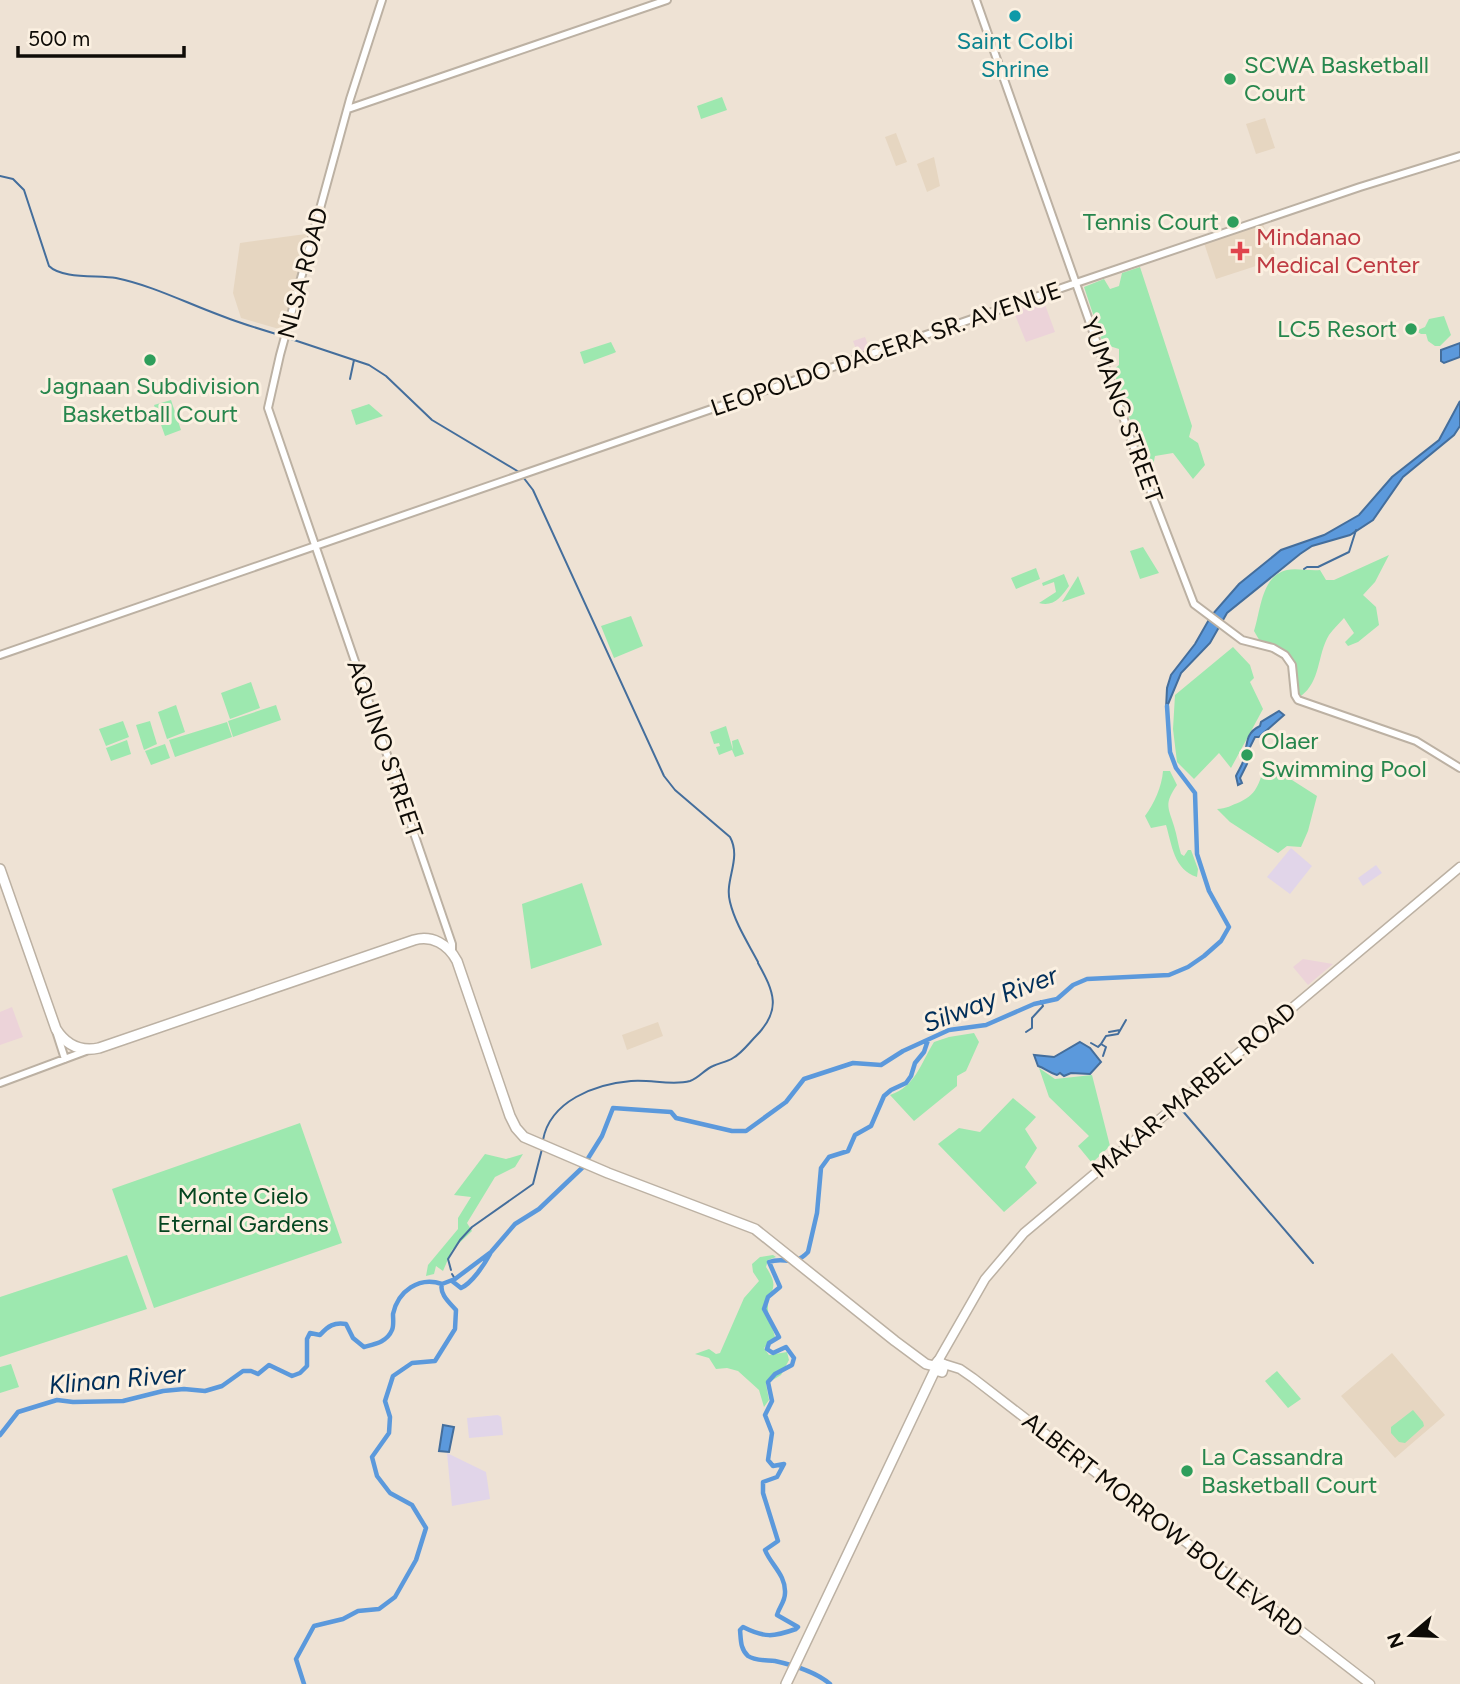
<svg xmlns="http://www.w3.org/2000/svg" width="1460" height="1684" viewBox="0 0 1460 1684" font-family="Figtree,sans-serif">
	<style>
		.commercial { fill: #ecd3d9 }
		.industrial { fill: #e1d5e9 }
		.built { fill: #e6d6c1 }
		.green { fill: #9de8af }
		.water { fill: #5b99dc; stroke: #446e9c; stroke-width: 2 }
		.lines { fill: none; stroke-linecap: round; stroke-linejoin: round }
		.stream { stroke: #446e9c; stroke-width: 2 }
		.river { stroke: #5b99dc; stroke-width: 4.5 }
		.secondary-casing { stroke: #bcb1a3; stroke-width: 10 }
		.primary-casing { stroke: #bcb1a3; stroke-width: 11 }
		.trunk-casing { stroke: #bcb1a3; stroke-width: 12 }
		.secondary { stroke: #fff; stroke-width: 6 }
		.primary { stroke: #fff; stroke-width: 8 }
		.trunk { stroke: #fff; stroke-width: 9 }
		.culture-dot { fill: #0f9aa8; stroke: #fbf0e1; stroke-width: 2.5 }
		.leisure-dot { fill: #2e9e5b; stroke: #fbf0e1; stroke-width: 2.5 }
		.health-dot { fill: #e0444e; stroke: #fbf0e1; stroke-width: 2.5 }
		.labels { text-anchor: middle; stroke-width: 6; stroke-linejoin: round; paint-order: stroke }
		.culture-label { font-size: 24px; fill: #0d838f; stroke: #fbf0e1 }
		.leisure-label { font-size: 24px; fill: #27864d; stroke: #fbf0e1; text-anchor: start }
		.health-label { font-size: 24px; fill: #be3a42; stroke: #fbf0e1; text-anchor: start }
		.street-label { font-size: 24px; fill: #0e0b06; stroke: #fbf0e1 }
		.park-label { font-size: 24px; fill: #04451f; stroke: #fbf0e1 }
		.water-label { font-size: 26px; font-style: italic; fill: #002e59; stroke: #fbf0e1 }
	</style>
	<rect width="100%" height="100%" fill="#eee2d4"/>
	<path class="commercial" d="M 1043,299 L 1055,332 L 1026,342 L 1013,310 Z
		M 865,337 L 871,353 L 859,357 L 853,341 Z
		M 1303,959 L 1333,964 L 1308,985 L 1293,967 Z
		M 12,1007 L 23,1037 L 0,1045 L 0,1012 Z"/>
	<path class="industrial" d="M 1291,848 L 1312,866 L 1290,894 L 1267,877 Z
		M 1376,865 L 1382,873 L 1363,886 L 1358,878 Z
		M 498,1415 L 501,1417 L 503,1435 L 469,1438 L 467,1418 Z
		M 447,1453 L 486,1472 L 490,1499 L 452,1506 Z"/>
	<path class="built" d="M 1265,118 L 1275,148 L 1256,154 L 1246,124 Z
		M 896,133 L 907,162 L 896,166 L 885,137 Z
		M 934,157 L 940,186 L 927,192 L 917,164 Z
		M 1263,224 L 1277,259 L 1216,279 L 1204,243 Z
		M 313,233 L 286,331 L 241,318 L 233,293 L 240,243 Z
		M 658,1022 L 663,1036 L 627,1050 L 622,1035 Z
		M 1392,1353 L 1445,1415 L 1395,1458 L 1341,1396 Z"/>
	<path class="green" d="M 722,97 L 727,110 L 701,119 L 697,106 Z
		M 1140,267 L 1192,426 L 1189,437 L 1198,443 L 1205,465 L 1193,479 L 1173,453 L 1155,456 L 1153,466 L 1143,458 L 1113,370 L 1119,365 L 1119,349 L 1103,344 L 1084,287 L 1104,279 L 1110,289 L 1119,286 L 1122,273 Z
		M 1444,316 L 1451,335 L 1440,346 L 1435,346 L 1428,341 L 1426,334 L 1421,334 L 1416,331 L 1425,327 L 1429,319 Z
		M 611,342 L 616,352 L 614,353 L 584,364 L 580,352 Z
		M 171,400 L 181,430 L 165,436 L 154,405 Z
		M 369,404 L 383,416 L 356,425 L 351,410 Z
		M 1143,547 L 1159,573 L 1140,579 L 1130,551 Z
		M 1389,555 L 1375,582 L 1363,595 L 1376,607 L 1379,625 L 1358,642 L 1348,646 L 1345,642 L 1354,633 L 1344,618 C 1339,624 1333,629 1329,635 C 1317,655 1321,681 1301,696 L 1297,694 C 1295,661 1296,652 1261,643 L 1254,631 C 1261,610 1261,576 1287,570 C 1296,568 1310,571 1320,570 L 1326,580 L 1334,580 Z
		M 1036,568 L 1040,579 L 1016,589 L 1011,578 Z
		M 1064,574 L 1069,586 C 1061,597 1054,607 1039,603 L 1056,592 L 1054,582 L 1043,586 L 1042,583 Z
		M 1078,576 L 1085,594 L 1062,602 Z
		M 631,616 L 643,646 L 614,658 L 601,626 Z
		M 1233,647 L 1250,665 L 1254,678 L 1250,682 L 1263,709 L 1231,768 L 1219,753 L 1194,779 L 1177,762 L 1173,729 L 1175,695 Z
		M 251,682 L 260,708 L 230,719 L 221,693 Z
		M 176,705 L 185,732 L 167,739 L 158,712 Z
		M 276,705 L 281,720 L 233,737 L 228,721 Z
		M 123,721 L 129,737 L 106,746 L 99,729 Z
		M 150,721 L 157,744 L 144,750 L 136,725 Z
		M 227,722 L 232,737 L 175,757 L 169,740 Z
		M 726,726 L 733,750 L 732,741 L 738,739 L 744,754 L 735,757 L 732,750 L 719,755 L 716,747 L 720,746 L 719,743 L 714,744 L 710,732 Z
		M 127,740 L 131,754 L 111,761 L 106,748 Z
		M 165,744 L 170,758 L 151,765 L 145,751 Z
		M 1267,758 L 1272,761 L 1273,773 L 1292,780 L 1317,796 L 1308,831 L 1301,847 L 1287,846 L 1278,853 L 1230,822 L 1217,809 C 1226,809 1232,805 1240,802 C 1260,793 1260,778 1267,758 Z
		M 1163,771 L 1170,771 L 1177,785 C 1164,804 1168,807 1174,826 C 1177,835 1178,845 1181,854 L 1184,856 L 1188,850 L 1191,850 L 1198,869 L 1197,877 C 1174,870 1172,845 1166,825 L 1151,828 L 1145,816 C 1154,804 1162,786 1163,771 Z
		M 582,883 L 602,945 L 531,969 L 522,904 Z
		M 974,1033 L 979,1042 L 966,1071 L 957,1076 L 957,1086 L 914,1121 L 890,1095 C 915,1087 921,1063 934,1042 L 949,1037 Z
		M 1039,1068 L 1055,1079 L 1092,1075 L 1110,1146 L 1092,1163 L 1078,1146 L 1089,1136 L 1049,1097 Z
		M 1013,1098 L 1036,1117 L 1025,1129 L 1037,1148 L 1025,1167 L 1037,1183 L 1004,1212 L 938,1144 L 959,1128 L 980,1132 Z
		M 300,1123 L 342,1243 L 154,1308 L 112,1189 Z
		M 485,1154 L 506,1159 L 523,1154 L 515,1167 L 495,1177 L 467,1223 L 472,1231 L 452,1250 L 443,1271 L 436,1266 L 434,1274 L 426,1276 L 428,1265 L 458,1229 L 458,1218 L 471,1197 L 454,1195 Z
		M 127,1255 L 147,1309 L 0,1357 L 0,1297 Z
		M 773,1255 L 776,1257 L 768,1260 L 766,1267 C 782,1291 767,1289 768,1309 C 768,1318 773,1329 775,1337 L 764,1348 L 769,1355 L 787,1352 L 789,1360 L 781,1375 L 766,1384 L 769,1400 L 764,1407 L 759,1390 L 738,1371 L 727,1368 L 716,1369 L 709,1358 L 695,1354 L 709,1349 L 716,1354 L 720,1353 L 744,1298 L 759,1281 L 753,1272 L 752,1264 L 760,1257 Z
		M 11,1364 L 19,1387 L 0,1393 L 0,1367 Z
		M 1277,1371 L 1301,1399 L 1288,1408 L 1265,1381 Z
		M 1413,1410 L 1423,1422 L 1424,1426 L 1405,1443 L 1399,1442 L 1391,1433 L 1391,1427 Z"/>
	<path class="water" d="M 1460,343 L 1460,357 L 1444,363 L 1441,361 L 1441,350 Z
		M 1460,401 L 1460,426 L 1454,435 L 1403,477 L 1373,520 L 1350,535 L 1312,546 L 1300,554 L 1227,613 L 1210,643 L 1181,673 L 1166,709 L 1167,688 L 1171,675 L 1195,644 L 1211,616 L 1239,584 L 1281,550 L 1324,535 L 1359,515 L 1392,477 L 1439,440 Z
		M 1279,711 L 1284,715 L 1259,737 L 1255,737 L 1250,747 L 1247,764 L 1240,778 L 1242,783 L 1238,785 L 1236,776 C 1239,769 1244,763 1245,755 C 1247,741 1247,732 1260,726 L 1261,722 Z
		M 1080,1042 L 1090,1048 L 1101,1062 L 1090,1074 L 1071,1073 L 1064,1076 L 1060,1073 L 1057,1075 C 1049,1073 1045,1068 1038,1066 L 1034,1055 L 1054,1057 Z
		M 443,1425 L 454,1427 L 449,1452 L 439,1451 Z"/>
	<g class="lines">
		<path class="stream" d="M 0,176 L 13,179 L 24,190 L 49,266 C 62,279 97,275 116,278 C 154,286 186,303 222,316 C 242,324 263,330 283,336
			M 288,338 L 369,365 L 386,376 L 432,420 L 519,472
			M 350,379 L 354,360
			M 523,477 L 533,490 L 664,776 L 675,790 L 730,837 C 742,859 724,880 730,902 C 735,923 748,943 758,962
			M 1304,569 L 1307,567 L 1318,567 L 1349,552 L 1356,530
			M 1026,1032 L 1032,1028 L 1032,1018 L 1043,1006 L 1041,1001
			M 1109,1032 L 1120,1030
			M 1091,1043 L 1098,1047 L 1101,1044
			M 1103,1056 L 1106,1047 L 1101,1044 L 1106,1036 L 1118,1034 L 1126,1020
			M 1181,1109 L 1313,1263
			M 543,1140 C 550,1101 595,1084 631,1081 C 650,1079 672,1086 690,1081 C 699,1078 705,1069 713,1066 C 719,1063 727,1062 733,1058 C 742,1053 749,1043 756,1036 C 782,1010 774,992 758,963
			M 451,1270 L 448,1259 L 460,1240 L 472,1227 L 533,1184 L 542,1149
			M 452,1274 L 455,1279"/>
		<path class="river" d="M 452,1281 L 461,1288 C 472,1283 484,1265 490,1254
			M 0,1435 L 18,1412 L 57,1400 L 73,1402 L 123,1401 L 163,1391 L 184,1389 L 205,1391 L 222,1386 L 243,1371 L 251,1371 L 258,1374 L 269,1365 L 292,1376 L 300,1373 L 307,1366 L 307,1339 L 310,1333 L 320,1335 C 328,1326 334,1322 346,1324 L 353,1338 L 364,1347 C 375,1344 387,1342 392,1330 C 394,1326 393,1319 393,1314 C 398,1291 419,1276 442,1284
			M 304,1684 L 296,1659 L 314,1626 L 343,1619 L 358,1611 L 379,1609 L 395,1597 L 416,1560 L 426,1528 L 412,1505 L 390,1493 L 377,1476 L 372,1457 L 389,1433 L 390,1417 L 385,1401 L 393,1376 L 412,1363 L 435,1361 L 455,1329 L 456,1310 C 450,1303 439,1294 442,1284 L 455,1279 L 491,1252 L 515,1224 L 539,1209 L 582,1168 L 602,1136 L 613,1108 L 671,1112 L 676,1118 L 732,1131 L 746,1131 L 786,1102 L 804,1079 L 853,1063 L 881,1065 L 903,1051 L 949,1030 L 986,1025 L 1034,1004 L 1057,999 L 1073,985 L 1087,979 L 1169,975 L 1188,967 L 1204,956 L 1221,941 L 1229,927 L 1209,891 L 1197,854 L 1195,793 L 1176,768 L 1170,752 L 1167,706
			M 830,1684 C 816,1672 793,1665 775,1661 C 767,1660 755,1661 748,1656 C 740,1649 741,1639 740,1630 L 743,1627 C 765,1638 773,1637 796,1629 L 798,1627 L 777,1615 C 779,1607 785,1602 785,1593 C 786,1575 771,1565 765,1550 L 778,1541 L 763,1493 L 763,1482 L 777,1477 L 784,1464 L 773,1466 L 768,1460 L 772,1433 L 765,1415 L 772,1401 L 768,1382 L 775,1374 L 792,1365 L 794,1358 L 786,1347 L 773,1353 L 767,1349 L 769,1343 L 779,1337 L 764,1309 L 768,1297 L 780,1287 L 769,1262 C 785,1256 793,1268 808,1252 L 817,1213 L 821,1168 L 829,1157 L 848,1151 L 855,1135 L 871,1126 L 884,1096 L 891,1090 L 906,1083 L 911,1076 L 915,1063 L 924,1052 L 928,1040"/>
		<defs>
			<path id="secondary" d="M 382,0 L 350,99 L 280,355 L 268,408 L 452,944 L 452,953
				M 976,0 L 1134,448 L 1194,604 L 1242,640 L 1273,648 L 1285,655 L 1292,665 L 1295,695 L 1298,700 L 1416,741 L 1460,768
				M 348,109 L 667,0
				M 0,655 L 1076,283 L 1360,187 L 1460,156
				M 56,1031 L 65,1059
				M 0,1083 L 86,1051"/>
			<path id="primary" d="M 938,1361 L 985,1279 L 1024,1233 L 1460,867
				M 944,1364 L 960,1369 L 973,1378 L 1370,1684"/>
			<path id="trunk" d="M 0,869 L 56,1029 C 66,1045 80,1052 99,1048 L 414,940 C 432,935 448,944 457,961 L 510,1116 L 516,1128 L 524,1137 L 608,1173 L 755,1229 L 895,1341 L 926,1364 L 934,1366
				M 934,1366 L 938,1361 L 944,1365 L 942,1372 L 935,1370
				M 786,1684 L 935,1370"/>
		</defs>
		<use href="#secondary" class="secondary-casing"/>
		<use href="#primary" class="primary-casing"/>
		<use href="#trunk" class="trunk-casing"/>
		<use href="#secondary" class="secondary"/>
		<use href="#primary" class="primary"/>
		<use href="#trunk" class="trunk"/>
	</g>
	<circle class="culture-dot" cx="1015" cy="16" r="7"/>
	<g class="leisure-dot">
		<circle cx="1230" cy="79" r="7"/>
		<circle cx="1233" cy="222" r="7"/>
		<circle cx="1411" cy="329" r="7"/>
		<circle cx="150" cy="360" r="7"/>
		<circle cx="1247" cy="755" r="7"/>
		<circle cx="1187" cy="1471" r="7"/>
	</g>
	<path class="health-dot" d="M1236.5 240.5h7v7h7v7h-7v7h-7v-7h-7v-7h7z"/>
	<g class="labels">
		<g class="culture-label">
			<text x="1015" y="49">Saint Colbi<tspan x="1015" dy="28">Shrine</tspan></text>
		</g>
		<g class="leisure-label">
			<text x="1244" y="73">SCWA Basketball<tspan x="1244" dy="28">Court</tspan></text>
			<text x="1219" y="230" text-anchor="end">Tennis Court</text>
			<text x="1397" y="337" text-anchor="end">LC5 Resort</text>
			<text x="150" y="394" text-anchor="middle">Jagnaan Subdivision<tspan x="150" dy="28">Basketball Court</tspan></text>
			<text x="1261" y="749">Olaer<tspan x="1261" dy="28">Swimming Pool</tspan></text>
			<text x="1201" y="1465">La Cassandra<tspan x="1201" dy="28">Basketball Court</tspan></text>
		</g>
		<g class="health-label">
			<text x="1256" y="245">Mindanao<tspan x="1256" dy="28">Medical Center</tspan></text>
		</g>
		<g class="street-label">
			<text transform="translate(303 273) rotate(-75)" y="8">NLSA ROAD</text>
			<text transform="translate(886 349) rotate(-19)" y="8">LEOPOLDO DACERA SR. AVENUE</text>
			<text transform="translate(1122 410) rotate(70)" y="8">YUMANG STREET</text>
			<text transform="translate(385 749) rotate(71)" y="8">AQUINO STREET</text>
			<text transform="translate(1194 1090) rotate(-40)" y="8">MAKAR-MARBEL ROAD</text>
			<text transform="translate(1163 1525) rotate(38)" y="8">ALBERT MORROW BOULEVARD</text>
		</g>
		<g class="park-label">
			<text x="243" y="1204">Monte Cielo<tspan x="243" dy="28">Eternal Gardens</tspan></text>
		</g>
		<g class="water-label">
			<text transform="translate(990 999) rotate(-21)" y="9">Silway River</text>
			<text transform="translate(117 1379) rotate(-5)" y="9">Klinan River</text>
		</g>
	</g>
	<g transform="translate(1411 1635) rotate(251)" stroke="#fbf0e1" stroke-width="5" paint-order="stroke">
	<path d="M0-5L12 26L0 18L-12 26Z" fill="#0e0b06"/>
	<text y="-10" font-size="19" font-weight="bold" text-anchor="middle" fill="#0e0b06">N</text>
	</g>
	<path d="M18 46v10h166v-10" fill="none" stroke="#0e0b06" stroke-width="3.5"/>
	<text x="28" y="46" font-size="21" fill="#0e0b06" stroke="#fbf0e1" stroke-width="5" paint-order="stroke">500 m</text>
</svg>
